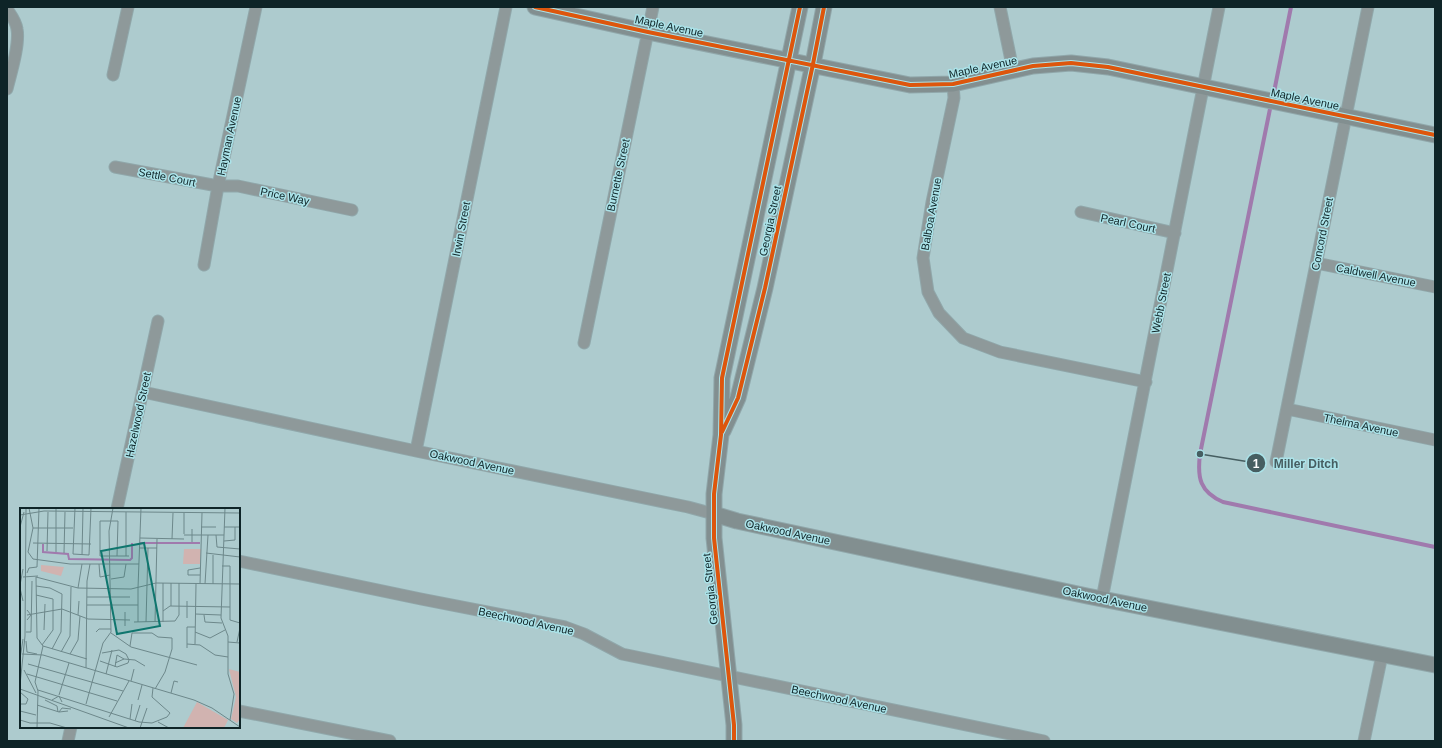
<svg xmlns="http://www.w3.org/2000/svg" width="1442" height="748" viewBox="0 0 1442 748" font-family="Arial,sans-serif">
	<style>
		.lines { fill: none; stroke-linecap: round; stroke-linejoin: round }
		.stream { stroke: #a07aad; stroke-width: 4 }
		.street-casing { stroke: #90a7aa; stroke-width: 13 }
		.secondary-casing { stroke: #90a7aa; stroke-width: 17 }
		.street { stroke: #8e999a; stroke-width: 11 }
		.secondary { stroke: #828f90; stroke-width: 15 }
		.cycleway-casing { stroke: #abe3e9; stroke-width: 6 }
		.cycleway { stroke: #dd560d; stroke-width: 4 }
		.labels { text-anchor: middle; stroke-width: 3; stroke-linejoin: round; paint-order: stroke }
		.street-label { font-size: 11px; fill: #0e2427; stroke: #abe3e9 }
		.inset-river { fill: none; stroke: #a07aad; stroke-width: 2 }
		.inset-road { fill: none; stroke: #6d888b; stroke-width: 1 }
		.view { fill: #0f766e; fill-opacity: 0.15; stroke: #0f766e; stroke-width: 2 }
		.inset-edge { fill: none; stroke: #0e2427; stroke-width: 2 }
		.leader { fill: none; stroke: #465e61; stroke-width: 1.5 }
		.callout-dot { fill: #465e61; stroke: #abe3e9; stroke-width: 1.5 }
		.mark-label { font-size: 12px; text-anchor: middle; font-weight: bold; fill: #fff }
		.callout-label { font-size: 12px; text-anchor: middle; font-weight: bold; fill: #465e61; stroke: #abe3e9; stroke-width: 3; stroke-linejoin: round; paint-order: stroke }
	</style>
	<rect width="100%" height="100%" fill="#adcbce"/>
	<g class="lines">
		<path class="stream" d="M 1273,97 L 1291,7
			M 1271,104 L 1200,454 C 1197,478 1200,492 1223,502 L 1435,547"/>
		<defs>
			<path id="street" d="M 1000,7 L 1013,70
				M 7,9 C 11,15 16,21 17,29 C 20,44 11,73 7,89
				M 113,75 L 128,7
				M 953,84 L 954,98 L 932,202 L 923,258 L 928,292 L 939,313 L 963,338 L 1000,352 L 1146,382
				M 115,167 L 218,186 L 238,186 L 352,210
				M 1081,212 L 1175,233
				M 1316,263 L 1435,287
				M 204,265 L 218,186 L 256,7
				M 584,343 L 653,7
				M 143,392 L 416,451 L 688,507 L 714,514
				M 1287,409 L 1435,440
				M 416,451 L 506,7
				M 1276,462 L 1368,7
				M 117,509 L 158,321
				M 239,561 L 421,599 L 565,627 L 584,634 L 622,654 L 1044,741
				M 1102,599 L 1219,7
				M 239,711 L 390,741
				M 68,741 L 71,727
				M 1364,741 L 1382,655"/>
			<path id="secondary" d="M 535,7 L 648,32 L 910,85 L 953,84 L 1033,66 L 1071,63 L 1108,67 L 1435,135
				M 723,431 L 738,398 L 765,288 L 813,64 L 824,7
				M 714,514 L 737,521 L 1087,596 L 1435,665
				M 734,741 L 734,725 L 714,538 L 714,494 L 721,435 L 722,378 L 800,7"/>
		</defs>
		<use href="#street" class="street-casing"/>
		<use href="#secondary" class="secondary-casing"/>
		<use href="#street" class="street"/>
		<use href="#secondary" class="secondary"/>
		<defs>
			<path id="cycleway" d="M 535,7 L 648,32 L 910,85 L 953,84 L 1033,66 L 1071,63 L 1108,67 L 1435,135
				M 722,432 L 738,398 L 765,288 L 813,64 L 824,7
				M 734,741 L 734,725 L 714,538 L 714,494 L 721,435 L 722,378 L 800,7"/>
		</defs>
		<use href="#cycleway" class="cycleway-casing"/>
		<use href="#cycleway" class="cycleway"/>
	</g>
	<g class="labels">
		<g class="street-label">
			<text transform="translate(669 26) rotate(12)" y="4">Maple Avenue</text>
			<text transform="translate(983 67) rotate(-12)" y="4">Maple Avenue</text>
			<text transform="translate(1305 99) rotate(12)" y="4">Maple Avenue</text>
			<text transform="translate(229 136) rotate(-78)" y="4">Hayman Avenue</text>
			<text transform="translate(618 175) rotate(-78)" y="4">Burnette Street</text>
			<text transform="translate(167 177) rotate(11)" y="4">Settle Court</text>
			<text transform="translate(285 196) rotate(12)" y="4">Price Way</text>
			<text transform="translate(931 214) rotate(-80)" y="4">Balboa Avenue</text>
			<text transform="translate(770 221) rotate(-78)" y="4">Georgia Street</text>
			<text transform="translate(1128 223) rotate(12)" y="4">Pearl Court</text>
			<text transform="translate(461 229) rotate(-79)" y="4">Irwin Street</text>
			<text transform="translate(1322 234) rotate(-79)" y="4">Concord Street</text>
			<text transform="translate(1376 275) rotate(11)" y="4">Caldwell Avenue</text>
			<text transform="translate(1161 303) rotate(-79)" y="4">Webb Street</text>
			<text transform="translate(138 415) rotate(-78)" y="4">Hazelwood Street</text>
			<text transform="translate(1361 425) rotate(12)" y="4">Thelma Avenue</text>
			<text transform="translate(472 462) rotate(12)" y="4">Oakwood Avenue</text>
			<text transform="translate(788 532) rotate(12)" y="4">Oakwood Avenue</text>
			<text transform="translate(710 589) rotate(-96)" y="4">Georgia Street</text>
			<text transform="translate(1105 599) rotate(12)" y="4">Oakwood Avenue</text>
			<text transform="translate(526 621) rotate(12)" y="4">Beechwood Avenue</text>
			<text transform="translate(839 699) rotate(12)" y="4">Beechwood Avenue</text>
		</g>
	</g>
	<g transform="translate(20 508)">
		<rect width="220" height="220" fill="#adcbce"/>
		<path d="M 21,57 L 44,59 L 41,68 L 21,63 Z" fill="#d1b3b0"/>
		<path d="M 209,161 L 220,164 L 220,211 L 217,215 L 211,211 L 216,189 ZM 177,194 L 208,212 L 204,220 L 163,220 Z" fill="#d1b3b0"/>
		<path d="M 164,41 L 181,41 L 180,56 L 163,56 Z" fill="#d1b3b0"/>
		<path class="inset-river" d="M 120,35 L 180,35M 23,36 L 23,44 L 48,46 L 49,51 L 110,52 L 112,50 L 112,35"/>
		<path class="inset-road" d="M 9,0 L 13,20 L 8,44 L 13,51 L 50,56 L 119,56M 55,0 L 53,46 L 69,47 L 71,0M 205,0 L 201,110 L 208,128 L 208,166 L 214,186 L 210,212M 0,7 L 24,3 L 220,5M 0,19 L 4,4M 181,19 L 196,19M 204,19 L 220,19M 13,20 L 53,20M 164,26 L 164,5M 164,27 L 204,27M 196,27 L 197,39 L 220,41M 120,30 L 164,31M 152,31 L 153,5M 204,33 L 215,32 L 215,19M 172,34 L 172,21M 13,35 L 71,36M 119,40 L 137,40M 0,43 L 0,62M 27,43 L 28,4M 36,44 L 36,0M 44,45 L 45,4M 186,45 L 220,49M 62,47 L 63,0M 97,48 L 98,13 L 80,13 L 80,48 L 109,48M 106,48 L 106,4M 79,56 L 80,69 L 90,67M 202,58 L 210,58 L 210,112 L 220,115M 17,59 L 19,0M 7,65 L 9,60 L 17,59M 180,67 L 168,67 L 168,62 L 180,60M 3,69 L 18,68M 16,69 L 17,130 L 23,138 L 67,151M 16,69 L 58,80 L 111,81 L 136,75 L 220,76M 91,71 L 104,69 L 106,56M 180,76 L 182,5M 185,76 L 188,27M 193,76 L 193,47M 0,77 L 3,61M 16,78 L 30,80 L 42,86 L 41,124 L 32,141M 0,80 L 3,93M 58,80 L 62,56M 118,80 L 121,0M 16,87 L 33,91 L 33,122 L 22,137M 67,89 L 110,89M 220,92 L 220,111M 0,97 L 0,134M 67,97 L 118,97M 151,98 L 151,75M 7,102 L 11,107 L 7,112M 143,103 L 150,98 L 210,99M 105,104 L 105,118M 175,106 L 201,107M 7,107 L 42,101 L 68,111 L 110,112M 58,107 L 59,93M 184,107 L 185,114 L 202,115M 167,110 L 167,93M 114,114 L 155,113 L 159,107 L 159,75M 118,114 L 118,80M 126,114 L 128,40M 135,114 L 137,31M 143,114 L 143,75M 24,122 L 25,96M 6,124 L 11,124 L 12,73M 76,124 L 79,121 L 91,121M 175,124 L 190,130 L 205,122M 91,125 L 111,139 L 177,157M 6,133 L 7,144 L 17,146M 208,134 L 220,135M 217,134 L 220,120M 167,136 L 180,137 L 195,147 L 208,149M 175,136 L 176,76M 110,138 L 112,125 L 132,125 L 138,129 L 152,130 L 152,141 L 145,164 L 135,181M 167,140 L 167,119 L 175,119M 41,144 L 50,128 L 51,79M 82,145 L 99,142 L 106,146 L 109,152M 2,146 L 23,147 L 174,192 L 192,200 L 220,219M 50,146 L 58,132 L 60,108M 0,151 L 3,131M 80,153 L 97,159 L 108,155 L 109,152M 95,155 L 104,151 L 115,152 L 125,158M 8,156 L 103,183M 95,159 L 97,147 L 104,151M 66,160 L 67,73 L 70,56M 4,162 L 16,185M 7,166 L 97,193M 86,166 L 92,142M 111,173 L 114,161M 0,177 L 5,128 L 6,0M 0,181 L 109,220M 18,182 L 119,214 L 132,215 L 147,209 L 150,205 L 132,189 L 133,180M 0,184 L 8,191 L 6,196 L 0,196M 151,185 L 154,173 L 158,174M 39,187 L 49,155M 25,192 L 37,198 L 38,204M 32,192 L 39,188 L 42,194M 118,192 L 122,177M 66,196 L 83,135 L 91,124 L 89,23 L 93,0M 17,197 L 39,204 L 48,203M 0,203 L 16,207M 39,204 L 42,200 L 51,201M 89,209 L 109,173M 110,211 L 112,196M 0,212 L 10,215 L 30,215 L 47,220M 115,213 L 120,197M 138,214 L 149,220M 17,220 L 18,183 L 15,174 L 23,138M 120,220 L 127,200"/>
		<path class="view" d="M 124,35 L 140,118 L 97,126 L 81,43 Z"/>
		<rect width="220" height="220" class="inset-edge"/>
	</g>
	<path class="leader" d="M1200 454L1256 463"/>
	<g class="callout-dot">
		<circle cx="1200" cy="454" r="4"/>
		<circle cx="1256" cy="463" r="10"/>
	</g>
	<g class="mark-label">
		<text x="1256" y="468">1</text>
	</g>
	<g class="callout-label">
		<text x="1306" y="468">Miller Ditch</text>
	</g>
	<rect width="1442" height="748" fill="none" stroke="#0e2427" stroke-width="16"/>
</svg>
